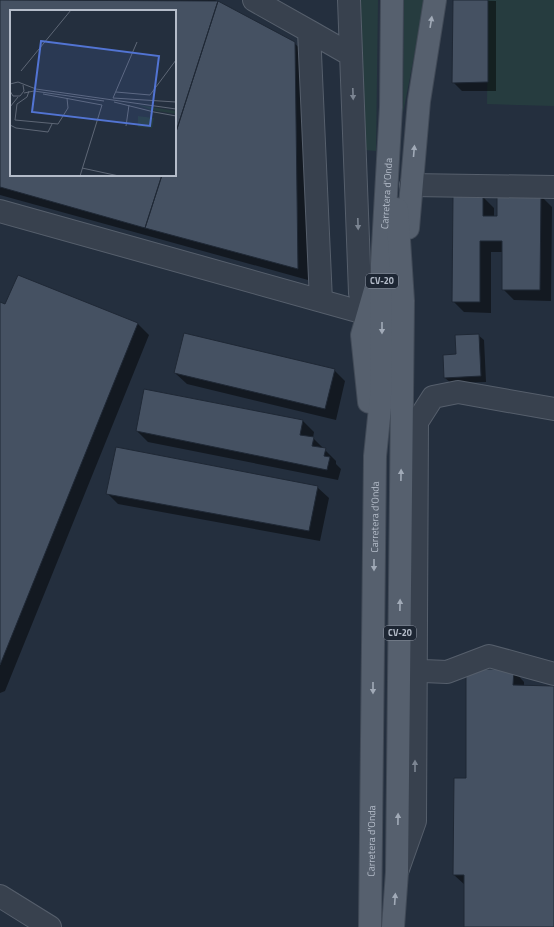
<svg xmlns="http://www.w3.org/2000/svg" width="554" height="927" viewBox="0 0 554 927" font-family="'Titillium Web',sans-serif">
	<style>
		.green { fill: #263c3f }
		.shadow { fill: #0007; fill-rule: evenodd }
		.building { fill: #455162; stroke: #1f2835 }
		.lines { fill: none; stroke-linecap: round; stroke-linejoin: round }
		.minor-casing { stroke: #565f6c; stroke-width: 24 }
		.major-casing { stroke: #414a57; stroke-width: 24 }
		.minor { stroke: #38414e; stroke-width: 22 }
		.major { stroke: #56606e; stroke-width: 22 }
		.oneway { fill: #a1aab7 }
		.oneway2 { fill: #7c8592 }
		.labels { text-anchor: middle; stroke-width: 3; stroke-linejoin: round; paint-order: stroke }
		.shield { fill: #1d2633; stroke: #878f9c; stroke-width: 1 }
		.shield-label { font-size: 9px; font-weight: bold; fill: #b4bcc9 }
		.street-label { font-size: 10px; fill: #b4bcc9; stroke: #1d2633 }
		.inset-road { fill: none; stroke: #5e6776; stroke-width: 1 }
		.view { fill: #5274d3; fill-opacity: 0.15; stroke: #5274d3; stroke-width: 2 }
		.inset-edge { fill: none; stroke: #b4bcc9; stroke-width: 2 }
	</style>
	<rect width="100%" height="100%" fill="#242f3e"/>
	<path class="green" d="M 359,0 L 378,0 L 376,151 L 365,150 Z
		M 404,0 L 425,0 L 403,113 Z
		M 488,0 L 554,0 L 554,106 L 487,104 Z"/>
	<path class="shadow" d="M 0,0 L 215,0 L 294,43 L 306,54 L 308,280 L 0,195 ZM 11,11 L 175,11 L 175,175 L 11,175 Z
		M 454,0 L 496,1 L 496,91 L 462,91 L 453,82 Z
		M 541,196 L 552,207 L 551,301 L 514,300 L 503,289 L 503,252 L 491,252 L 491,313 L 464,312 L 453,301 L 483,197 L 494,208 L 494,217 L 498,217 Z
		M 19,276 L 138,324 L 149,335 L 5,691 L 0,693 L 0,303 L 6,305 Z
		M 478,335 L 484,340 L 486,382 L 451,383 L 445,378 L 457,355 Z
		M 334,370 L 345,381 L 336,420 L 187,384 L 175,373 Z
		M 303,421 L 314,432 L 313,438 L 336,461 L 336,464 L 341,469 L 338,480 L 148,442 L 137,431 Z
		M 317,487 L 329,498 L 320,541 L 118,504 L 107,493 Z
		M 513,670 L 524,682 L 524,687 L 554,687 L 554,927 L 465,927 L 465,885 L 454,875 L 467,779 Z"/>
	<path class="building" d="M 0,0 L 218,1 L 175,135 L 175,11 L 11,11 L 11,175 L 162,175 L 145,228 L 0,187 Z
		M 453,0 L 488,0 L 488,82 L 452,83 Z
		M 218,1 L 295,42 L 298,269 L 145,228 L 162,175 L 175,175 L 175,135 Z
		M 497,194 L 541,195 L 540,290 L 502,290 L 502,241 L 480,241 L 480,302 L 452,302 L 453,196 L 483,196 L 483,216 L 497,216 Z
		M 18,275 L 138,323 L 0,665 L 0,302 L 5,304 Z
		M 184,333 L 335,369 L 325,409 L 174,373 Z
		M 479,334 L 481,376 L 444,378 L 443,355 L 456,354 L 455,335 Z
		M 144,389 L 303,420 L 300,435 L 314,437 L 312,446 L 326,448 L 324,456 L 330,457 L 327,470 L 136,431 Z
		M 116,447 L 318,486 L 309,531 L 106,494 Z
		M 466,669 L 514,669 L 513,685 L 554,686 L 554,927 L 464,927 L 464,875 L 453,875 L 454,778 L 466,778 Z"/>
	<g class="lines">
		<defs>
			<path id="minor" d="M 254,0 L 309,31 L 321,301
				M 349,0 L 360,293 L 368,314
				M 309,31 L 351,55
				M 411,185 L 554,187
				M 0,211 L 368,314
				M 400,670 L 447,672 L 489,656 L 554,674
				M 398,869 L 415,821 L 417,422 L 433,397 L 458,392 L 554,409
				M 0,896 L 50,927"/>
			<g id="major">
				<path d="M 408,228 L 419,101 L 435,0"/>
				<path d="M 369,402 L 362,335 L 375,290"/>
				<path id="s1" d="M 370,927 L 375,456 L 381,398 L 382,264 L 391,107 L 392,0"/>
				<path d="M 393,927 L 397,872 L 403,301 L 397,209"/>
			</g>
		</defs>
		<use href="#minor" class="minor-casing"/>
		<use href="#major" class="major-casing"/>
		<use href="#minor" class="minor"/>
		<use href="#major" class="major"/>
	</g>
	<defs><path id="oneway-solid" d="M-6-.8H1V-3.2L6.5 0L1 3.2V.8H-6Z"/></defs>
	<g class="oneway">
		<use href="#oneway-solid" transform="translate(431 22) rotate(-81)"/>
		<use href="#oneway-solid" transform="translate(414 151) rotate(-85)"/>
		<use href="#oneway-solid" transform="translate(382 328) rotate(90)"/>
		<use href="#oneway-solid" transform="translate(401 475) rotate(-89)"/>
		<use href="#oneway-solid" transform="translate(374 565) rotate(90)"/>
		<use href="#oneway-solid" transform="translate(400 605) rotate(-89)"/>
		<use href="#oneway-solid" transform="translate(373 688) rotate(90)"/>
		<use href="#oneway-solid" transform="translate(398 819) rotate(-89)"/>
		<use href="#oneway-solid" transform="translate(395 899) rotate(-86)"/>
	</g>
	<g class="oneway2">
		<use href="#oneway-solid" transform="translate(353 94) rotate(88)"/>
		<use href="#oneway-solid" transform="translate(358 224) rotate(88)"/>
		<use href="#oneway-solid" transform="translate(415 766) rotate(-90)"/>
	</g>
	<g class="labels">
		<g class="shield">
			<rect x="366" y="274" width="32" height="14" rx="3"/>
			<rect x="384" y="626" width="32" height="14" rx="3"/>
		</g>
		<g class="shield-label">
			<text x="382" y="284">CV-20</text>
			<text x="400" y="636">CV-20</text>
		</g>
		<g class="street-label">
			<text dy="4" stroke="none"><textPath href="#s1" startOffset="734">Carretera d'Onda</textPath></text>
			<text dy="4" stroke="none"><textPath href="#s1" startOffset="410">Carretera d'Onda</textPath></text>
			<text dy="4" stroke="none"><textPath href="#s1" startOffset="86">Carretera d'Onda</textPath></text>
		</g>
	</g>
	<g transform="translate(10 10)">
		<rect width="166" height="166" fill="#242f3e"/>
		<path d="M 128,95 L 166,101 L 166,104 L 142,100 ZM 128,106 L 144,108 L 142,118 L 128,117 Z" fill="#263c3f"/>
		<path class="inset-road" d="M 127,32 L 103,88 L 166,92M 11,61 L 61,0M 0,74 L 8,72 L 26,79 L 166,99M 0,81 L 3,86 L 10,86 L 14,81 L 13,75M 19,81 L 17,87 L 7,94 L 5,110 L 48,114 L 58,98 L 57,88M 106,82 L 140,85 L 166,50M 14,83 L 24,81 L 94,91M 33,84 L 92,95 L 70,166M 104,92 L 144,102M 0,97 L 8,87M 144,102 L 166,106M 0,115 L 6,118 L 38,122 L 42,114M 116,116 L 119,95M 72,158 L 109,166"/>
		<path class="view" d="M 31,31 L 149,46 L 140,116 L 22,102 Z"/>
		<rect width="166" height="166" class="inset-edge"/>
	</g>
</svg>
